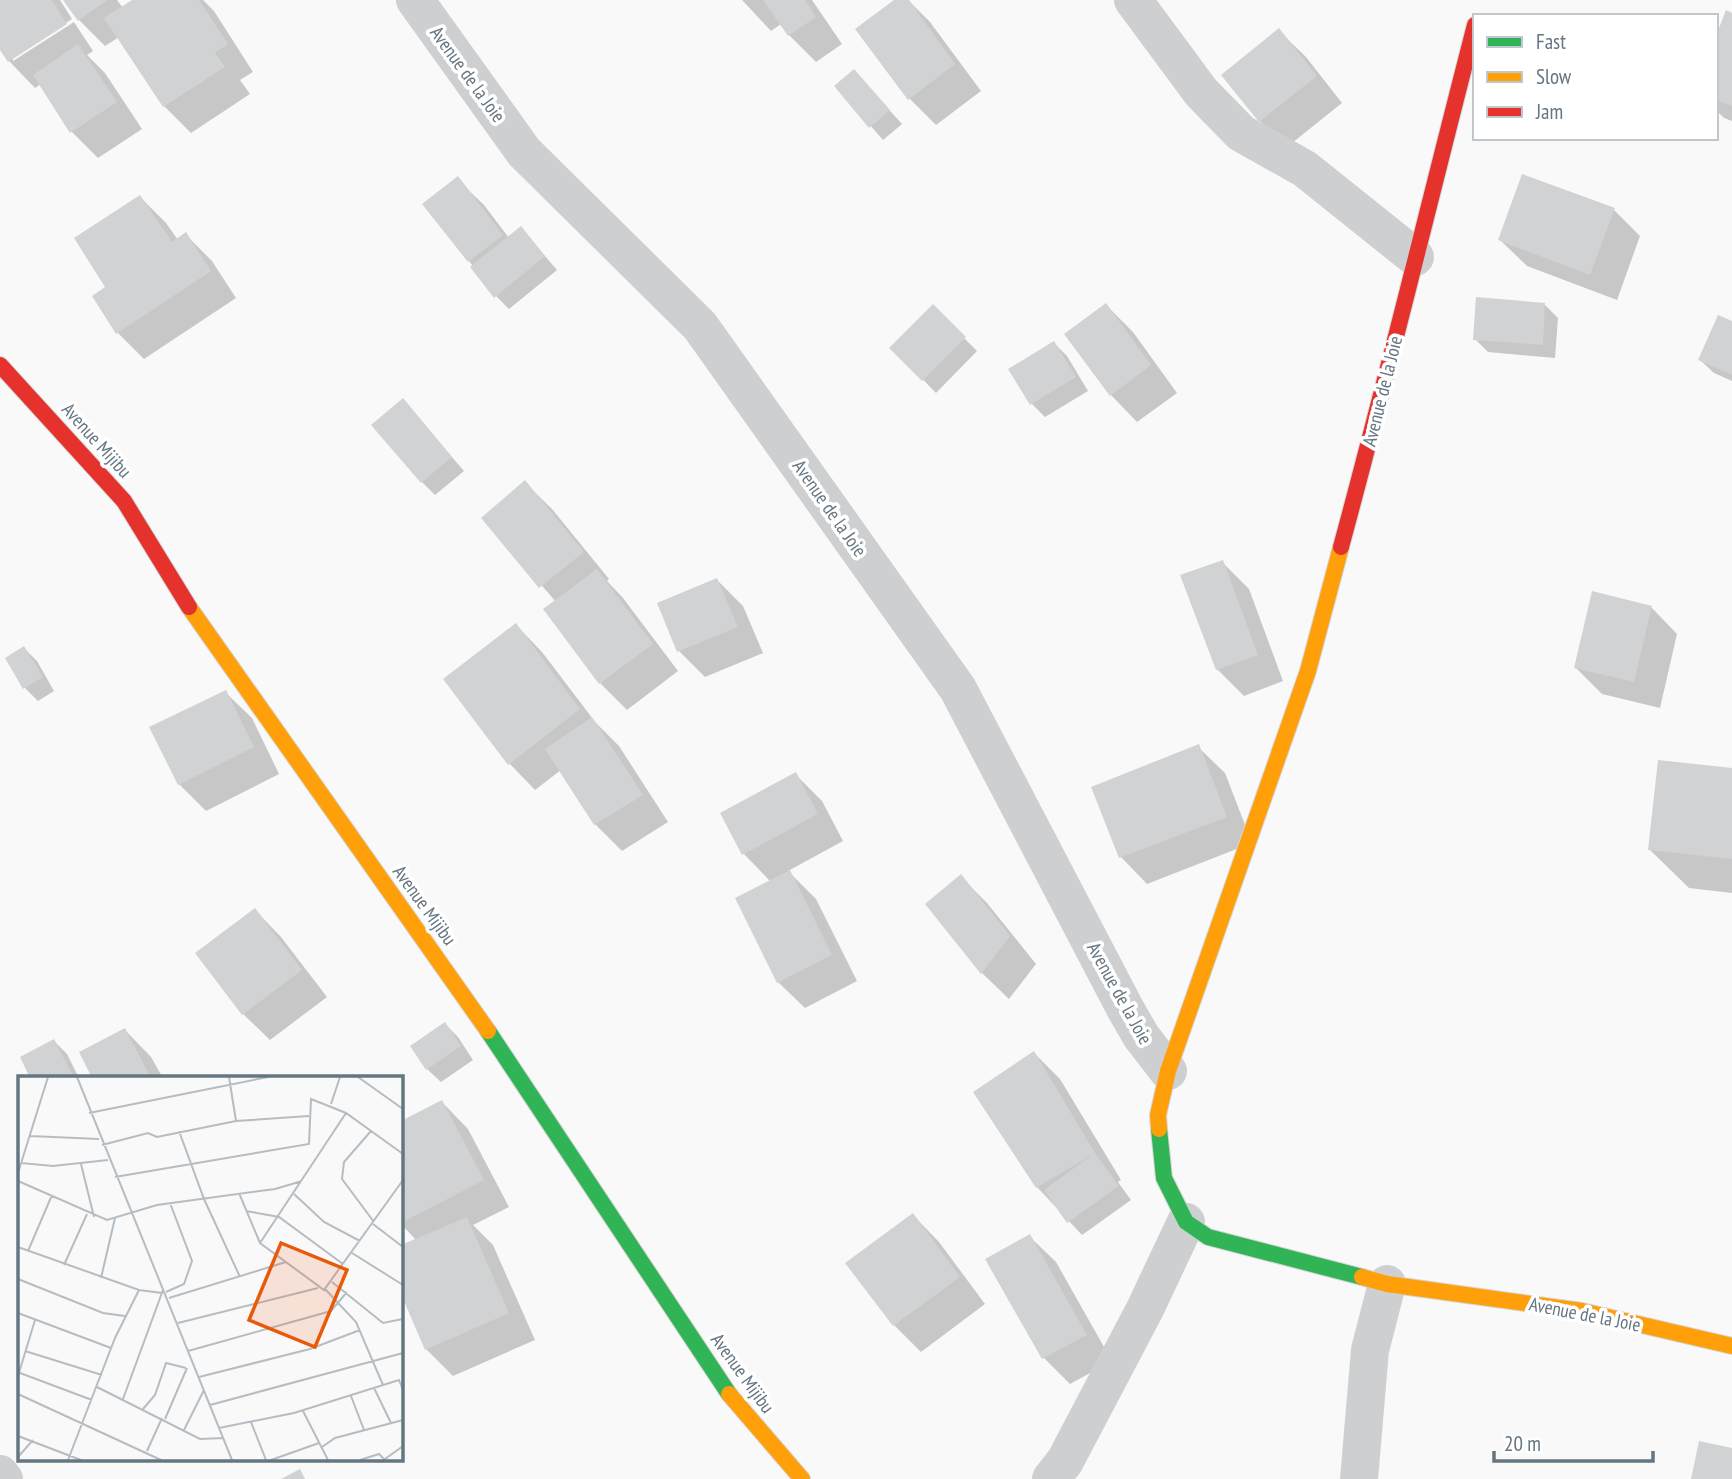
<svg xmlns="http://www.w3.org/2000/svg" width="1732" height="1479" viewBox="0 0 1732 1479" font-family="'PT Sans Narrow',sans-serif">
	<style>
		.shadow { fill: #0003 }
		.building { fill: #d0d2d3 }
		.lines { fill: none; stroke-linecap: round; stroke-linejoin: round }
		.fast-casing { stroke: #d5d6d7; stroke-width: 18 }
		.slow-casing { stroke: #d5d6d7; stroke-width: 18 }
		.jam-casing { stroke: #d5d6d7; stroke-width: 18 }
		.street { stroke: #cecfd0; stroke-width: 38 }
		.fast { stroke: #30b455; stroke-width: 16 }
		.slow { stroke: #ff9f0a; stroke-width: 16 }
		.jam { stroke: #e5322d; stroke-width: 16 }
		.labels { text-anchor: middle; stroke-width: 7; stroke-linejoin: round; paint-order: stroke }
		.street-label { font-size: 19px; fill: #657683; stroke: #fff }
		.inset-road { fill: none; stroke: #b5bdc3; stroke-width: 2 }
		.view { fill: #e8590c; fill-opacity: 0.15; stroke: #e8590c; stroke-width: 3.5 }
		.inset-edge { fill: none; stroke: #657683; stroke-width: 3.5 }
	</style>
	<rect width="100%" height="100%" fill="#f9f9f9"/>
	<path class="shadow" d="M 0,0 L 60,0 L 72,19 L 13,57 L 13,61 L 74,22 L 93,51 L 87,55 L 105,73 L 142,129 L 98,158 L 72,132 L 41,84 L 35,88 L 9,61 L 0,47 Z
		M 65,0 L 117,0 L 123,8 L 135,0 L 203,0 L 214,11 L 253,72 L 240,80 L 250,94 L 191,133 L 164,106 L 119,37 L 105,46 L 79,20 Z
		M 742,0 L 812,0 L 842,44 L 816,62 L 789,35 L 781,24 L 771,31 Z
		M 897,0 L 908,0 L 930,22 L 981,91 L 936,125 L 909,98 Z
		M 1732,15 L 1732,121 L 1724,118 L 1716,110 L 1716,41 Z
		M 1279,31 L 1306,57 L 1342,103 L 1287,147 L 1260,121 Z
		M 854,71 L 902,124 L 883,140 L 836,86 Z
		M 457,179 L 484,205 L 509,238 L 521,228 L 557,270 L 509,309 L 496,296 L 469,261 Z
		M 140,197 L 166,223 L 178,240 L 186,235 L 212,261 L 236,298 L 144,359 L 118,333 Z
		M 1614,210 L 1640,236 L 1617,300 L 1527,266 L 1500,240 Z
		M 1106,305 L 1133,332 L 1177,393 L 1137,422 L 1111,395 L 1067,334 Z
		M 1545,305 L 1558,318 L 1555,358 L 1488,352 L 1475,339 Z
		M 933,307 L 977,351 L 936,393 L 892,348 Z
		M 1732,323 L 1732,381 L 1714,373 L 1700,360 Z
		M 1054,343 L 1067,356 L 1088,391 L 1045,417 L 1032,404 Z
		M 415,414 L 464,471 L 435,495 L 422,482 Z
		M 525,483 L 552,509 L 609,579 L 607,581 L 623,598 L 678,671 L 627,710 L 600,683 L 545,610 L 556,602 L 484,518 Z
		M 1222,562 L 1249,589 L 1283,681 L 1244,696 L 1217,669 Z
		M 717,580 L 743,606 L 763,653 L 705,677 L 679,651 Z
		M 1651,607 L 1677,634 L 1660,708 L 1602,694 L 1576,668 Z
		M 516,625 L 542,652 L 596,723 L 619,746 L 668,822 L 622,851 L 595,824 L 561,770 L 535,790 L 509,763 Z
		M 24,648 L 37,661 L 54,691 L 38,701 L 25,688 Z
		M 225,692 L 252,718 L 279,774 L 206,811 L 179,784 Z
		M 1198,747 L 1225,773 L 1252,843 L 1147,884 L 1121,857 L 1093,788 Z
		M 1732,770 L 1732,893 L 1689,888 L 1650,850 Z
		M 795,774 L 822,801 L 843,841 L 788,871 L 816,899 L 857,981 L 805,1008 L 778,982 L 771,882 L 744,854 Z
		M 961,877 L 987,903 L 1036,964 L 1009,999 L 982,973 L 927,904 Z
		M 255,910 L 281,937 L 327,997 L 270,1040 L 243,1014 Z
		M 445,1024 L 458,1037 L 473,1060 L 441,1082 L 427,1069 Z
		M 125,1030 L 151,1057 L 163,1078 L 94,1078 L 81,1053 Z
		M 54,1041 L 67,1054 L 79,1078 L 32,1078 L 22,1057 Z
		M 1034,1053 L 1060,1079 L 1121,1180 L 1118,1182 L 1131,1200 L 1082,1235 L 1037,1187 Z
		M 442,1102 L 468,1129 L 509,1207 L 473,1225 L 493,1245 L 535,1340 L 453,1376 L 426,1349 L 401,1290 L 401,1247 L 416,1240 L 401,1224 L 401,1123 Z
		M 913,1215 L 939,1242 L 985,1304 L 921,1352 L 894,1325 L 848,1263 Z
		M 1029,1236 L 1056,1262 L 1112,1361 L 1070,1384 L 1044,1358 Z"/>
	<path class="building" d="M 0,0 L 52,0 L 67,24 L 8,62 L 0,50 Z
		M 63,0 L 107,0 L 78,21 Z
		M 132,0 L 199,0 L 228,44 L 215,53 L 225,67 L 163,107 L 104,18 Z
		M 763,0 L 805,0 L 816,17 L 788,36 Z
		M 894,0 L 909,0 L 955,64 L 908,100 L 855,29 Z
		M 1726,10 L 1732,13 L 1732,106 L 1716,100 L 1716,36 Z
		M 1279,28 L 1317,76 L 1259,122 L 1221,75 Z
		M 78,44 L 117,102 L 70,133 L 33,75 Z
		M 854,69 L 890,110 L 869,128 L 834,86 Z
		M 1522,174 L 1615,208 L 1590,275 L 1498,240 Z
		M 458,176 L 503,235 L 468,262 L 422,204 Z
		M 140,195 L 172,242 L 186,232 L 211,271 L 116,334 L 92,296 L 105,287 L 74,238 Z
		M 521,226 L 545,256 L 494,298 L 470,267 Z
		M 1476,297 L 1545,303 L 1543,345 L 1473,340 Z
		M 1106,303 L 1151,365 L 1110,396 L 1064,334 Z
		M 933,304 L 966,337 L 922,381 L 889,348 Z
		M 1718,315 L 1732,321 L 1732,375 L 1698,360 Z
		M 1054,341 L 1076,377 L 1030,405 L 1008,369 Z
		M 403,398 L 452,457 L 421,483 L 371,425 Z
		M 525,480 L 584,552 L 539,588 L 481,518 Z
		M 1223,560 L 1258,655 L 1216,670 L 1180,575 Z
		M 597,569 L 653,644 L 599,684 L 543,609 Z
		M 717,578 L 738,627 L 677,652 L 657,603 Z
		M 1592,591 L 1652,606 L 1634,682 L 1574,668 Z
		M 516,623 L 580,709 L 508,765 L 443,679 Z
		M 24,646 L 43,677 L 23,689 L 5,658 Z
		M 226,690 L 254,747 L 178,785 L 149,727 Z
		M 592,717 L 643,795 L 594,825 L 545,749 Z
		M 1199,744 L 1227,817 L 1119,858 L 1091,787 Z
		M 1658,760 L 1732,768 L 1732,859 L 1648,850 Z
		M 796,772 L 818,814 L 742,855 L 720,813 Z
		M 790,870 L 832,955 L 777,983 L 735,898 Z
		M 961,874 L 1010,936 L 981,974 L 925,904 Z
		M 255,908 L 302,970 L 242,1015 L 195,953 Z
		M 445,1022 L 461,1046 L 426,1070 L 410,1046 Z
		M 125,1028 L 151,1078 L 92,1078 L 79,1052 Z
		M 54,1039 L 74,1078 L 30,1078 L 20,1057 Z
		M 1034,1051 L 1095,1153 L 1119,1186 L 1067,1223 L 1044,1190 L 1092,1155 L 1036,1188 L 973,1092 Z
		M 442,1100 L 484,1180 L 401,1223 L 401,1121 Z
		M 913,1213 L 960,1277 L 893,1326 L 845,1263 Z
		M 467,1217 L 509,1313 L 425,1350 L 401,1294 L 401,1245 Z
		M 1030,1234 L 1087,1335 L 1042,1359 L 985,1259 Z
		M 1699,1441 L 1732,1448 L 1732,1479 L 1691,1479 Z
		M 300,1469 L 305,1479 L 281,1479 Z"/>
	<g class="lines">
		<defs>
			<path id="fast" d="M 488,1031 L 729,1394
				M 1159,1129 L 1164,1178 L 1186,1222 L 1208,1237 L 1362,1277"/>
			<path id="slow" d="M 189,607 L 488,1031
				M 1159,1129 L 1158,1115 L 1168,1071 L 1308,671 L 1341,547
				M 1362,1277 L 1387,1284 L 1582,1311 L 1732,1346
				M 729,1394 L 802,1479"/>
			<path id="jam" d="M 0,365 L 124,501 L 189,607
				M 1341,547 C 1388,374 1430,199 1475,25"/>
		</defs>
		<use href="#fast" class="fast-casing"/>
		<use href="#slow" class="slow-casing"/>
		<use href="#jam" class="jam-casing"/>
		<path class="street" d="M 415,0 L 524,152 L 700,326 L 958,689 L 1126,1010 L 1141,1036 L 1168,1071
			M 1133,0 L 1201,92 L 1241,133 L 1305,169 L 1415,257
			M 0,1474 L 4,1479
			M 1051,1479 L 1065,1461 L 1145,1309 L 1186,1222
			M 1359,1479 L 1370,1350 L 1387,1284"/>
		<use href="#fast" class="fast"/>
		<use href="#slow" class="slow"/>
		<use href="#jam" class="jam"/>
	</g>
	<g class="labels">
		<g class="street-label">
			<text transform="translate(468 74) rotate(54)" y="7">Avenue de la Joie</text>
			<text transform="translate(1382 391) rotate(-76)" y="7">Avenue de la Joie</text>
			<text transform="translate(97 440) rotate(48)" y="7">Avenue Mijibu</text>
			<text transform="translate(830 508) rotate(55)" y="7">Avenue de la Joie</text>
			<text transform="translate(425 905) rotate(54)" y="7">Avenue Mijibu</text>
			<text transform="translate(1120 993) rotate(61)" y="7">Avenue de la Joie</text>
			<text transform="translate(1585 1314) rotate(11)" y="7">Avenue de la Joie</text>
			<text transform="translate(743 1373) rotate(54)" y="7">Avenue Mijibu</text>
		</g>
	</g>
	<g transform="translate(18 1076)">
		<rect width="385" height="385" fill="#f9f9f9"/>
		<path class="inset-road" d="M 59,1 L 214,384M 211,1 L 218,45M 340,1 L 385,33M 313,28 L 322,1M 71,37 L 250,1M 161,55 L 186,123 L 222,201M 353,55 L 326,86 L 324,103 L 356,146M 12,60 L 81,63M 84,69 L 130,57 L 139,61 L 218,45 L 291,40M 3,87 L 35,90 L 90,84M 63,88 L 76,141M 0,97 L 30,1M 97,101 L 291,68 L 293,23 L 328,37 L 385,78M 0,105 L 89,144 L 139,129 L 257,113 L 284,105M 221,117 L 242,167 L 306,214 L 385,104M 276,118 L 306,146 L 342,165M 228,135 L 261,141 L 325,188M 355,148 L 385,171M 242,167 L 328,37M 0,171 L 121,214 L 144,217M 10,175 L 34,119M 334,177 L 385,209M 46,189 L 69,138M 83,202 L 97,142M 0,203 L 85,237 L 107,240M 314,206 L 365,247 L 385,243M 307,213 L 338,246 L 365,309M 148,216 L 166,208 L 174,185 L 152,127M 151,222 L 268,186M 0,237 L 93,272M 160,247 L 300,212M 7,275 L 84,299M 170,275 L 313,235 L 329,216M 2,297 L 74,324M 0,300 L 17,244M 181,301 L 292,273 L 342,254M 79,311 L 182,363 L 205,362M 356,312 L 373,347M 0,318 L 143,384M 333,320 L 346,354M 105,323 L 145,214M 192,329 L 385,277M 125,333 L 137,319 L 148,287 L 168,292M 285,335 L 310,384M 147,343 L 169,292M 233,346 L 248,384M 201,352 L 276,337 L 381,304 L 385,314M 166,354 L 186,314M 0,360 L 63,384M 304,371 L 317,362 L 385,344M 129,375 L 144,342M 0,381 L 15,364M 367,383 L 385,370M 50,384 L 97,262 L 121,214M 253,384 L 301,367M 342,384 L 361,378 L 367,384"/>
		<path class="view" d="M 263,167 L 329,194 L 297,271 L 231,244 Z"/>
		<rect width="385" height="385" class="inset-edge"/>
	</g>
	<rect x="1473" y="14" width="245" height="126" fill="#ffffff" stroke="#c1c8cd" stroke-width="2"/>
	<rect x="1487" y="37" width="35" height="10" fill="#30b455" stroke="#c1c8cd" stroke-width="2"/>
	<text x="1536" y="49" font-size="21" fill="#657683">Fast</text>
	<rect x="1487" y="72" width="35" height="10" fill="#ff9f0a" stroke="#c1c8cd" stroke-width="2"/>
	<text x="1536" y="84" font-size="21" fill="#657683">Slow</text>
	<rect x="1487" y="107" width="35" height="10" fill="#e5322d" stroke="#c1c8cd" stroke-width="2"/>
	<text x="1536" y="119" font-size="21" fill="#657683">Jam</text>
	<path d="M1494 1451v10h159v-10" fill="none" stroke="#657683" stroke-width="3.5"/>
	<text x="1504" y="1451" font-size="21" fill="#657683" stroke="#ffffff" stroke-width="5" paint-order="stroke">20 m</text>
</svg>
